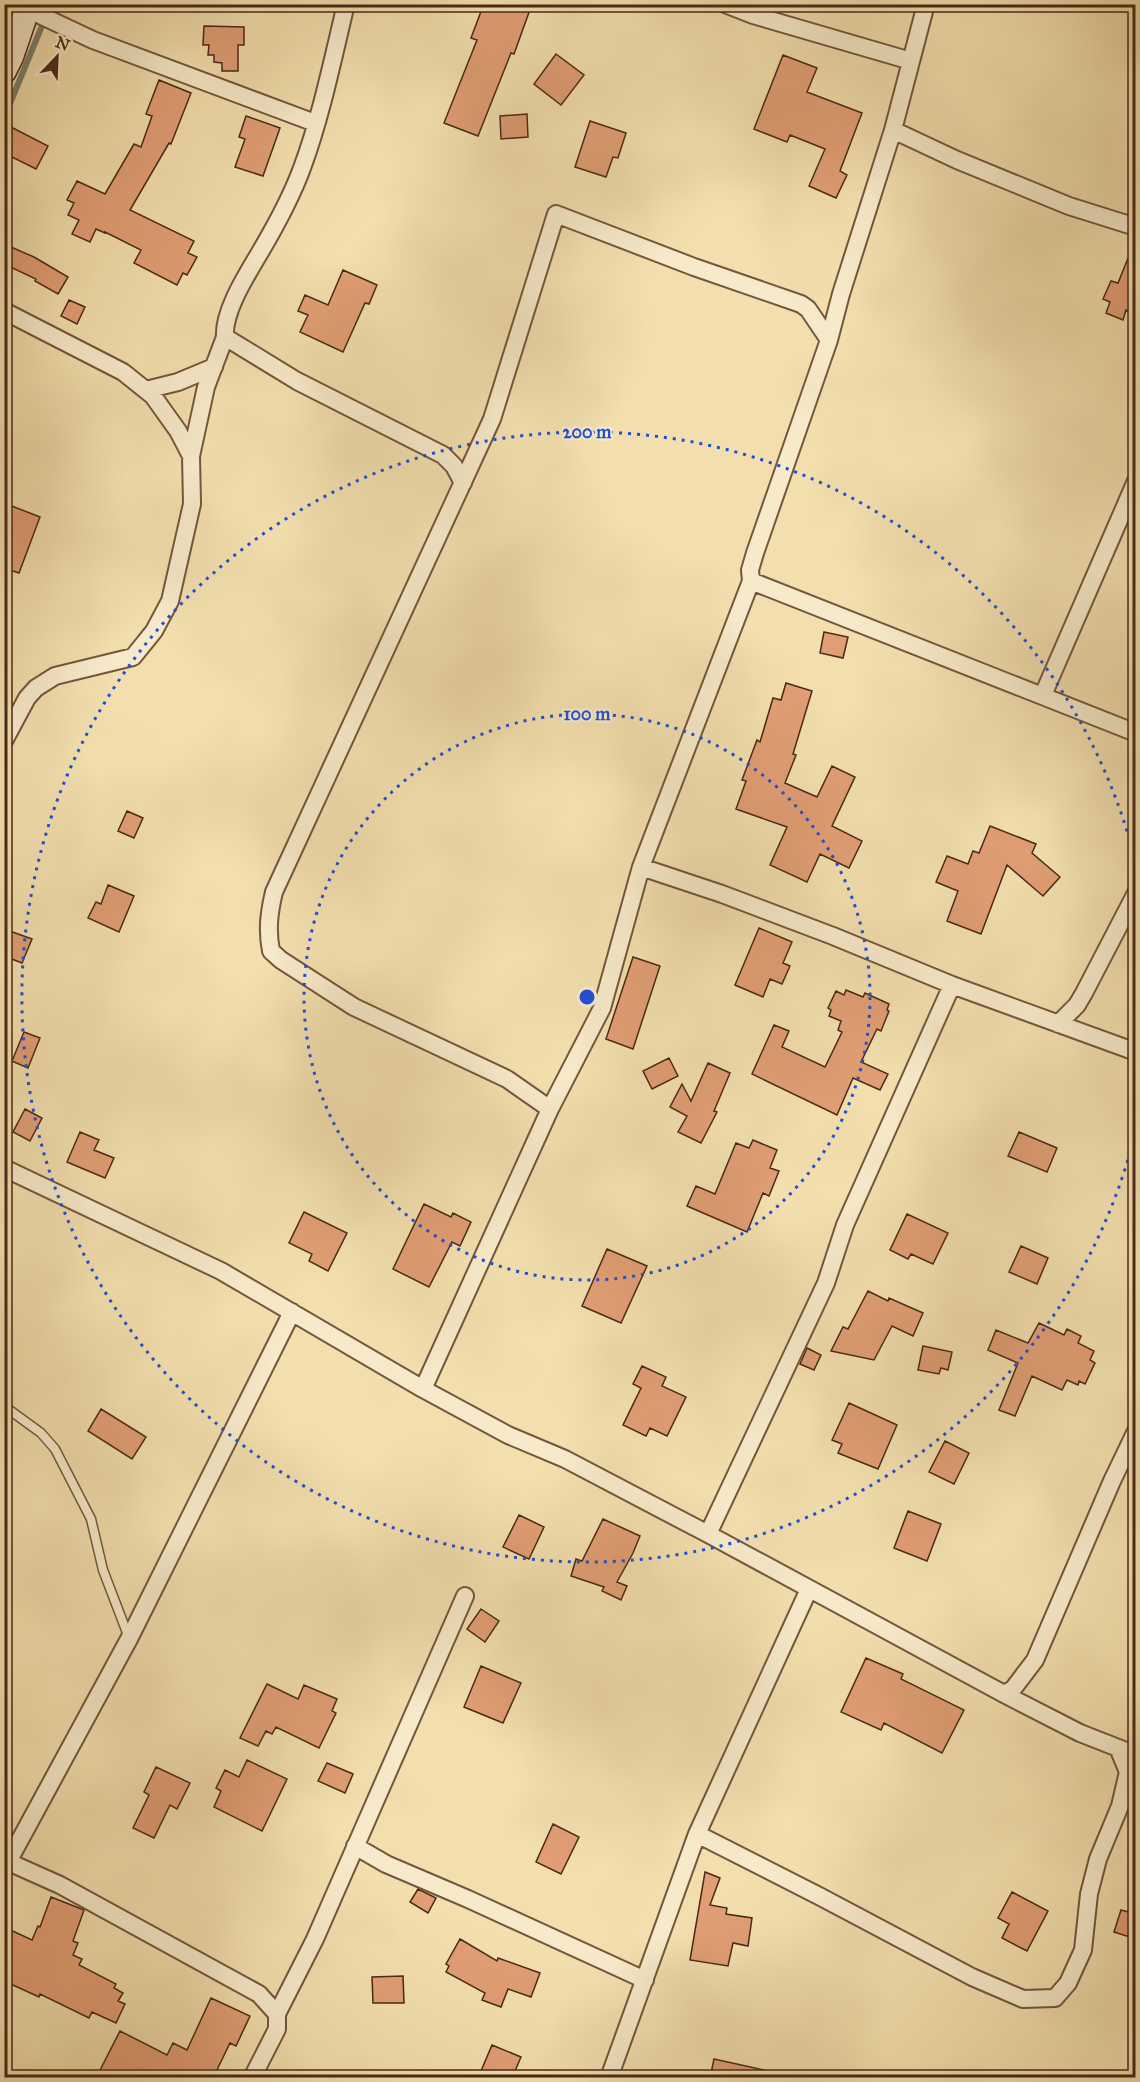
<svg xmlns="http://www.w3.org/2000/svg" width="1140" height="2082" viewBox="0 0 1140 2082" font-family="'IM FELL Great Primer',serif">
	<style>
		.lines { fill: none; stroke-linecap: round; stroke-linejoin: round }
		.stream { stroke: #7b826d; stroke-width: 6 }
		.building { fill: #e19e74; stroke: #492917; stroke-width: 1.5 }
		.service-casing { stroke: #74563d; stroke-width: 11 }
		.minor-casing { stroke: #74563d; stroke-width: 20 }
		.secondary-casing { stroke: #492917; stroke-width: 27 }
		.service { stroke: #f7eaca; stroke-width: 8 }
		.minor { stroke: #f7eaca; stroke-width: 16 }
		.secondary { stroke: #f7eaca; stroke-width: 24 }
		.ring { fill: none; stroke: #1d4ed8; stroke-width: 3; stroke-dasharray: 3 6 }
		.centre { fill: #1d4ed8; stroke: #f7eaca; stroke-width: 3 }
		.ring-label { font-size: 18px; text-anchor: middle; font-weight: bold; fill: #1d4ed8; stroke: #f7eaca; stroke-width: 4.5; stroke-linejoin: round; paint-order: stroke }
	</style>
	<rect width="100%" height="100%" fill="#f3dfae"/>
	<filter id="stains"><feTurbulence type="fractalNoise" baseFrequency=".00333" numOctaves="4"/><feColorMatrix values="0 0 0 0 .2 0 0 0 0 .09 0 0 0 0 .02 0 0 0 .5 -.17"/></filter>
	<radialGradient id="worn" r=".72"><stop offset=".6" stop-color="#630" stop-opacity="0"/><stop offset="1" stop-color="#630" stop-opacity=".3"/></radialGradient>
	<g class="lines">
		<path class="stream" d="M 4,118 L 51,4"/>
	</g>
	<path class="building" d="M 491,4 L 532,4 L 514,54 L 511,53 L 478,136 L 444,123 L 477,40 L 471,38 L 483,6 L 490,9 Z
		M 204,26 L 244,27 L 244,45 L 238,45 L 238,71 L 222,71 L 222,63 L 214,62 L 214,55 L 208,55 L 209,45 L 203,45 Z
		M 556,54 L 584,75 L 561,105 L 534,84 Z
		M 783,55 L 817,68 L 807,92 L 862,113 L 840,171 L 847,175 L 836,198 L 809,186 L 825,149 L 790,135 L 787,142 L 754,129 Z
		M 159,80 L 191,93 L 171,144 L 169,143 L 130,210 L 194,241 L 188,253 L 197,257 L 187,275 L 183,273 L 177,285 L 134,263 L 141,250 L 105,232 L 105,233 L 96,229 L 90,242 L 72,234 L 79,220 L 68,215 L 74,203 L 67,200 L 77,181 L 105,194 L 134,144 L 141,147 L 152,116 L 146,114 Z
		M 527,114 L 528,137 L 501,139 L 500,116 Z
		M 246,116 L 280,128 L 263,176 L 235,167 L 245,139 L 239,137 Z
		M 590,121 L 626,133 L 618,158 L 613,157 L 606,177 L 575,167 Z
		M 11,127 L 48,146 L 36,169 L 4,153 L 4,139 Z
		M 1135,241 L 1136,314 L 1126,310 L 1123,320 L 1106,313 L 1110,302 L 1103,299 L 1111,281 L 1118,283 Z
		M 4,244 L 34,257 L 68,277 L 58,294 L 35,281 L 36,279 L 4,264 Z
		M 343,270 L 377,285 L 369,304 L 365,303 L 343,352 L 300,332 L 308,315 L 298,311 L 305,295 L 328,305 Z
		M 69,300 L 85,307 L 77,324 L 61,316 Z
		M 4,503 L 40,517 L 19,573 L 4,568 Z
		M 824,632 L 848,637 L 843,658 L 820,653 Z
		M 786,683 L 812,691 L 793,754 L 796,755 L 785,783 L 817,797 L 832,766 L 855,777 L 832,826 L 862,841 L 849,868 L 820,854 L 807,882 L 770,865 L 787,827 L 736,809 L 746,781 L 742,780 L 757,740 L 760,742 L 773,698 L 781,700 Z
		M 127,811 L 143,818 L 134,838 L 118,831 Z
		M 990,826 L 1036,844 L 1032,853 L 1060,877 L 1043,896 L 1007,865 L 981,934 L 947,921 L 958,891 L 936,882 L 947,856 L 968,864 L 973,851 L 979,853 Z
		M 108,885 L 134,896 L 119,932 L 88,918 L 96,902 L 101,904 Z
		M 759,928 L 792,942 L 783,963 L 790,966 L 782,984 L 770,979 L 763,997 L 735,985 Z
		M 4,929 L 32,939 L 22,963 L 4,956 Z
		M 633,957 L 660,966 L 633,1049 L 606,1039 Z
		M 846,990 L 863,997 L 865,993 L 889,1004 L 887,1010 L 889,1011 L 881,1031 L 877,1029 L 861,1062 L 888,1074 L 880,1090 L 853,1078 L 837,1115 L 752,1074 L 774,1025 L 789,1031 L 782,1047 L 825,1067 L 842,1032 L 838,1030 L 841,1021 L 829,1016 L 831,1010 L 828,1008 L 836,991 L 844,995 Z
		M 24,1032 L 40,1038 L 28,1068 L 12,1061 Z
		M 669,1058 L 678,1076 L 652,1089 L 643,1071 Z
		M 708,1063 L 730,1073 L 714,1111 L 717,1112 L 701,1143 L 678,1132 L 687,1116 L 670,1107 L 682,1084 L 691,1101 Z
		M 25,1109 L 42,1118 L 30,1141 L 13,1132 Z
		M 80,1132 L 99,1140 L 94,1150 L 114,1158 L 105,1178 L 67,1162 Z
		M 1019,1132 L 1057,1148 L 1047,1172 L 1008,1156 Z
		M 753,1140 L 777,1150 L 770,1168 L 779,1171 L 769,1196 L 763,1193 L 747,1232 L 687,1206 L 696,1186 L 715,1194 L 736,1143 L 749,1148 Z
		M 424,1204 L 451,1217 L 453,1213 L 471,1222 L 460,1246 L 452,1242 L 429,1287 L 393,1269 Z
		M 304,1212 L 347,1233 L 328,1271 L 309,1261 L 312,1254 L 289,1243 Z
		M 907,1214 L 948,1233 L 933,1264 L 911,1254 L 908,1259 L 890,1250 Z
		M 1021,1246 L 1048,1258 L 1037,1284 L 1009,1272 Z
		M 607,1249 L 647,1266 L 621,1323 L 582,1306 Z
		M 868,1291 L 888,1301 L 889,1298 L 923,1313 L 913,1336 L 892,1326 L 874,1360 L 831,1351 L 843,1327 L 848,1329 Z
		M 1039,1323 L 1064,1335 L 1067,1329 L 1081,1336 L 1078,1343 L 1094,1351 L 1090,1360 L 1095,1363 L 1085,1384 L 1079,1381 L 1078,1385 L 1067,1380 L 1062,1390 L 1032,1376 L 1015,1416 L 999,1410 L 1018,1363 L 988,1350 L 996,1330 L 1028,1343 Z
		M 923,1346 L 952,1352 L 948,1370 L 941,1368 L 939,1374 L 918,1370 Z
		M 807,1348 L 821,1355 L 814,1370 L 800,1364 Z
		M 642,1366 L 666,1377 L 662,1386 L 686,1397 L 667,1436 L 650,1428 L 646,1436 L 623,1425 L 641,1388 L 633,1384 Z
		M 849,1403 L 897,1425 L 878,1469 L 838,1453 L 842,1444 L 832,1440 Z
		M 101,1409 L 146,1437 L 132,1459 L 88,1431 Z
		M 945,1441 L 969,1453 L 954,1484 L 929,1472 Z
		M 908,1511 L 941,1524 L 927,1561 L 894,1548 Z
		M 519,1515 L 544,1527 L 529,1559 L 503,1547 Z
		M 603,1519 L 640,1536 L 633,1553 L 617,1582 L 627,1586 L 621,1600 L 602,1591 L 604,1587 L 571,1576 L 576,1559 L 582,1561 Z
		M 481,1609 L 499,1621 L 485,1642 L 467,1629 Z
		M 866,1658 L 903,1674 L 901,1679 L 964,1710 L 942,1753 L 884,1723 L 881,1730 L 841,1712 Z
		M 481,1666 L 521,1683 L 503,1723 L 464,1707 Z
		M 267,1684 L 298,1699 L 304,1685 L 337,1699 L 332,1711 L 336,1713 L 319,1748 L 276,1727 L 272,1734 L 266,1731 L 258,1746 L 240,1738 Z
		M 247,1760 L 287,1779 L 262,1831 L 214,1807 L 221,1791 L 216,1788 L 225,1770 L 239,1777 Z
		M 327,1763 L 353,1774 L 345,1793 L 318,1781 Z
		M 156,1767 L 190,1783 L 177,1809 L 170,1805 L 154,1838 L 133,1828 L 149,1795 L 144,1792 Z
		M 553,1824 L 579,1837 L 561,1874 L 536,1862 Z
		M 705,1872 L 720,1878 L 710,1905 L 727,1908 L 726,1914 L 752,1918 L 748,1946 L 733,1943 L 728,1966 L 690,1960 Z
		M 418,1889 L 436,1898 L 428,1913 L 410,1902 Z
		M 1012,1892 L 1048,1911 L 1027,1951 L 1002,1938 L 1009,1924 L 998,1918 Z
		M 51,1897 L 84,1910 L 73,1941 L 78,1943 L 73,1955 L 82,1959 L 79,1965 L 116,1984 L 114,1988 L 123,1993 L 118,2001 L 125,2004 L 116,2023 L 92,2012 L 89,2018 L 40,1994 L 39,1997 L 4,1981 L 4,1927 L 32,1940 L 38,1926 L 40,1927 Z
		M 1121,1910 L 1136,1914 L 1136,1939 L 1114,1932 Z
		M 460,1939 L 497,1961 L 498,1958 L 540,1973 L 531,1997 L 508,1989 L 501,2007 L 482,2000 L 485,1993 L 446,1972 L 449,1966 L 446,1964 Z
		M 403,1976 L 404,2003 L 373,2003 L 372,1977 Z
		M 211,1998 L 250,2016 L 236,2046 L 230,2043 L 213,2078 L 96,2078 L 120,2031 L 167,2055 L 173,2043 L 187,2050 Z
		M 492,2045 L 521,2057 L 512,2078 L 478,2078 Z
		M 714,2059 L 769,2071 L 769,2078 L 710,2078 Z"/>
	<g class="lines">
		<defs>
			<path id="service" d="M 4,1406 L 41,1433 L 55,1449 L 91,1519 L 103,1570 L 129,1638"/>
			<path id="minor" d="M 346,4 C 333,58 321,117 302,168 C 291,198 275,227 259,254 C 246,276 223,312 225,337 L 297,381 L 443,455 L 454,466 L 463,483
				M 725,4 L 753,15 L 911,61
				M 27,9 L 93,40 L 315,123
				M 893,130 L 957,160 L 1069,206 L 1136,227
				M 4,311 L 123,372 L 153,396 L 178,431 L 191,456 L 192,504 L 170,601 L 154,631 L 133,657 L 55,676 L 36,688 L 27,698 L 4,741
				M 146,390 L 178,382 L 214,367
				M 191,456 L 206,387 L 225,337
				M 751,581 L 1136,733
				M 1043,695 L 1136,481
				M 641,867 L 722,894 L 833,936 L 952,985 L 1136,1052
				M 1058,1024 L 1077,1005 L 1084,993 L 1136,893
				M 550,1109 L 507,1079 L 354,1007 L 281,960 L 271,951 C 267,930 269,913 274,892 L 492,419 L 556,214 L 694,267 L 801,304 L 808,309 L 829,340
				M 4,1168 L 221,1271 L 423,1389 L 508,1435 L 565,1459 L 708,1534 L 1004,1694 L 1080,1733 L 1136,1755
				M 423,1389 L 550,1109 L 602,1008 L 641,867 L 751,581 L 750,570 L 755,553 L 829,340 L 841,294 L 893,130 L 926,4
				M 708,1534 L 826,1283 L 845,1225 L 952,985
				M 1004,1694 L 1013,1689 L 1035,1660 L 1112,1481 L 1136,1431
				M 697,1834 L 819,1896 L 972,1977 L 1023,1999 L 1055,1998 L 1068,1983 L 1083,1950 L 1089,1894 L 1098,1859 L 1120,1806 L 1128,1772 L 1118,1748
				M 355,1846 L 386,1864 L 468,1899 L 645,1980
				M 4,1860 L 60,1885 L 259,1994 L 277,2014 L 277,2029 L 252,2078
				M 8,1862 L 129,1639 L 292,1312
				M 277,2014 L 315,1939 L 465,1596
				M 609,2078 L 697,1834 L 809,1589"/>
			<path id="secondary" d="M 4,71 L 11,57 L 29,4"/>
		</defs>
		<use href="#service" class="service-casing"/>
		<use href="#minor" class="minor-casing"/>
		<use href="#secondary" class="secondary-casing"/>
		<use href="#service" class="service"/>
		<use href="#minor" class="minor"/>
		<use href="#secondary" class="secondary"/>
	</g>
	<g class="ring">
		<circle cx="587" cy="997" r="283"/>
		<path d="M1135 1134A565 565 0 1 1 1135 860"/>
	</g>
	<circle cx="587" cy="997" r="9" class="centre"/>
	<g class="ring-label">
		<text x="587" y="438">200 m</text>
		<text x="587" y="720">100 m</text>
	</g>
	<rect width="1140" height="2082" fill="none" stroke="#f3dfae" stroke-width="24"/>
	<rect x="6" y="6" width="1128" height="2070" fill="none" stroke="#492917" stroke-width="3"/>
	<rect x="12" y="12" width="1116" height="2058" fill="none" stroke="#492917" stroke-width="1.5"/>
	<g transform="translate(57 57) rotate(23)" stroke="#f7eaca" stroke-width="4.5" paint-order="stroke">
	<path d="M0-4.5L10 22L0 15L-10 22Z" fill="#492917"/>
	<text y="-9" font-size="16" font-weight="bold" text-anchor="middle" fill="#492917">N</text>
	</g>
	<rect width="100%" height="100%" filter="url(#stains)"/>
	<rect width="100%" height="100%" fill="url(#worn)"/>
</svg>
